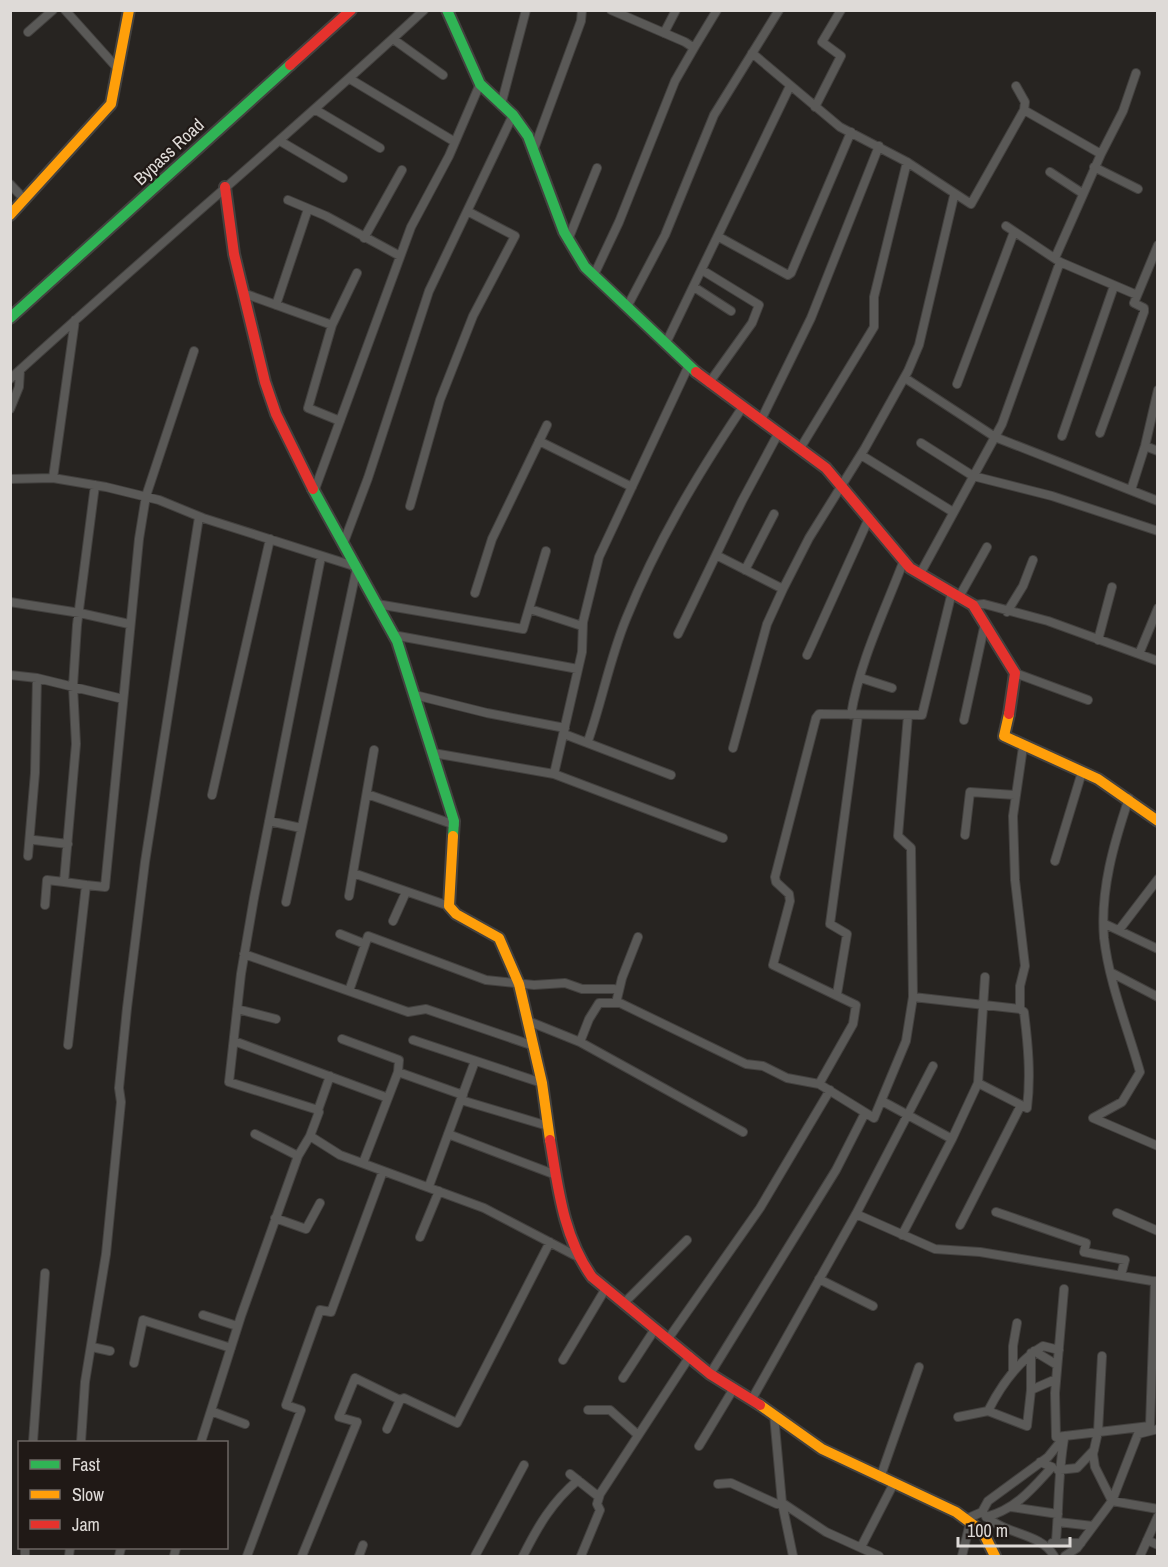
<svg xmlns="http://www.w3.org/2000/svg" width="1168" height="1567" viewBox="0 0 1168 1567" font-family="'Archivo Narrow',sans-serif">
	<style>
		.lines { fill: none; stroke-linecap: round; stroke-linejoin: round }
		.street-casing { stroke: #43413f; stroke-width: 10 }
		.fast-casing { stroke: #43413f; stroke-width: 14 }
		.slow-casing { stroke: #43413f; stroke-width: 14 }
		.jam-casing { stroke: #43413f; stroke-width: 14 }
		.street { stroke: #5a5957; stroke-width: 8 }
		.fast { stroke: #30b455; stroke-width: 10 }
		.slow { stroke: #ff9f0a; stroke-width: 10 }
		.jam { stroke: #e5322d; stroke-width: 10 }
		.labels { text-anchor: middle; stroke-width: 4.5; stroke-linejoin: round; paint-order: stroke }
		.street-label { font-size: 18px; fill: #dedad7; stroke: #201916 }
	</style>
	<rect width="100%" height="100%" fill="#272421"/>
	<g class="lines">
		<defs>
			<path id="street" d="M 65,10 L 118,69
				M 28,32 L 53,10
				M 664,33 L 676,10
				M 393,39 L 443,75
				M 694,48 L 717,10
				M 752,53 L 840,127 L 907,162 L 971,204 L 1024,110 L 1025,102 L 1016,86
				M 350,79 L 455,142
				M 501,105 L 526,10
				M 815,107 L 841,56 L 822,42 L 841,10
				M 316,110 L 380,148
				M 1024,110 L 1101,154
				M 280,141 L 343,178
				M 534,149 L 581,21 L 582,10
				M 1094,167 L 1138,189
				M 1050,172 L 1082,193
				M 10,184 L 24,199
				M 288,200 L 326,216 L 400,256
				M 1006,226 L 1060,262 L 1137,295
				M 719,237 L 788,275 L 791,273 L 851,132
				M 364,238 L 402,170
				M 568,240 L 597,168
				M 1055,258 L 1101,154 L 1123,111 L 1136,73
				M 702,270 L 759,305 L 752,323 L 709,383
				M 594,275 L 619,222 L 675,81 L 694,48 L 685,42 L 611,10
				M 694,287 L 731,311
				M 243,293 L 332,325
				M 276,305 L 308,209
				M 627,307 L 665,235 L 714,115 L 779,10
				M 666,343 L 790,86
				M 905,378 L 995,437 L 1158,501
				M 10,379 C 147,254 288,136 424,10
				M 957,384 L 1014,232
				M 10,409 L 19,387 L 20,370
				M 761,420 L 811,318 L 879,146
				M 340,421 L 308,408 L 332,325 L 357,273
				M 1100,433 L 1144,312 L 1144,308 L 1134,303 L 1158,245
				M 1062,436 L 1114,286
				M 539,441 L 632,487
				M 921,443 L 973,476 L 1052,496 L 1158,531
				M 1145,446 L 1158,451
				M 801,447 L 874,327 L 874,297 L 907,162
				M 861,455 L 953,512
				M 53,478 L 75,320
				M 10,479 L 53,478 L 106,487 L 159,500 L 203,518 L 357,567 L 286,902
				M 315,489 L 411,227 L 449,156 L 480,84
				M 1131,490 L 1145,446 L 1158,390
				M 410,506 L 440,400 L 473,316 L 515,236 L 469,212
				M 344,542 L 368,478 L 429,291 L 513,115
				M 716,555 L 783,589
				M 321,557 L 254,898 L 241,974 L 229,1082 L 318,1110 L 319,1112 L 310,1136 L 340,1155 L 484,1208 L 578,1257
				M 745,570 L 774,514
				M 920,574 L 1002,424 L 1060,262
				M 475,593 L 492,539 L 547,425
				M 959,597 L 987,547
				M 10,602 L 80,613 L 129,624
				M 377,604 L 523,629 L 546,551
				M 973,605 L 984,604 L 1048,621 L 1158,661
				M 530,609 L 582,626
				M 1007,612 L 1023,586 L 1033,560
				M 678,634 L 742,501 L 779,432
				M 393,635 L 578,669
				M 1098,640 L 1112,587
				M 1139,654 L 1158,608
				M 807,655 L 869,518
				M 1015,673 L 1088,700
				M 10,675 L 37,678 L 123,699
				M 861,678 L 892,688
				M 415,695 L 487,713 L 565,728
				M 851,715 C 859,663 885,610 904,560
				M 908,715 L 898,836 L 911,848 L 913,997
				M 964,720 L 985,623
				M 564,734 L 671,775
				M 588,741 C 602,701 610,658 626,619 C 657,542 696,477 742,408
				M 733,748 L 767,624 L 783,589 L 809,538 L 865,448 L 908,371 L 919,345 L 954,196
				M 433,753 L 554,774 L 723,838
				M 554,774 L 582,652 L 583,622 L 599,557 L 689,365
				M 367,794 L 455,825
				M 212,795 L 270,539
				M 1129,798 C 1114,843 1100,890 1104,938 C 1109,983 1128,1029 1140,1072 L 1122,1102 L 1093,1118 L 1158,1146
				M 269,821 L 301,828
				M 965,835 L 970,792 L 1015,795
				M 34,840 L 68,844
				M 28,856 L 35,773 L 37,678
				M 1055,861 L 1082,772
				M 353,873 L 449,906
				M 86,885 L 64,882 L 76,744 L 73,686 L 77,625 L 95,485
				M 349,896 L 374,750
				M 45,905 L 47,880 L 64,882
				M 393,921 L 406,892
				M 1105,924 L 1158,949
				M 1119,930 L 1158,879
				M 340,934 L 365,944
				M 244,954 L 408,1012 L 426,1009 L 534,1046
				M 1112,973 L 1158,997
				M 349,991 L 368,936 L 486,980 L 534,985 L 565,983 L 582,989 L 614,989
				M 837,994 L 847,934 L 830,924 L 858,716
				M 616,1003 L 622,978 L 638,937
				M 237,1009 L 276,1019
				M 528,1021 L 580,1042 L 743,1132
				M 342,1039 L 399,1060 L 398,1072 L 363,1163
				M 413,1040 L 542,1083
				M 234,1041 L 388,1098
				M 580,1042 L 589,1019 L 599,1003 L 620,1003 L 746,1064 L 763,1066 L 787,1078 L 819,1084 L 874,1118 L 906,1041 L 913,997 L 1020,1009
				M 68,1045 L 86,885 L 105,887 L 139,539 L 146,496 L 194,351
				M 398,1072 L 463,1095
				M 978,1083 L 1027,1108 C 1031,1076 1028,1044 1024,1012 L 1020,1009 L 1020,986 L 1025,966 L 1015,880 L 1013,816 L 1023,747
				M 819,1084 L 853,1024 L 856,1005 L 773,965 L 790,901 L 789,894 L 776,882 L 775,877 L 816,718 L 819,714 L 922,715 L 952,592
				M 461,1100 L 548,1126
				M 882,1101 L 952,1139
				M 318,1110 L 330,1076
				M 255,1134 L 298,1156
				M 448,1134 L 556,1175
				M 429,1186 L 475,1061
				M 996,1212 L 1086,1243 L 1084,1252 L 1125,1260 L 1121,1275
				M 1117,1213 L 1158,1231
				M 856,1214 L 935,1249 L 980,1252 L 1158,1282
				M 275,1218 L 306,1229 L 320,1203
				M 960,1225 L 1020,1107
				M 902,1235 L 952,1139 L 978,1083 L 985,977
				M 420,1237 L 439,1191
				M 819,1279 L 873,1306
				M 1064,1289 L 1055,1393 L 1056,1437 L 1150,1426 L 1155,1281
				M 624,1303 L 687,1240
				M 203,1315 L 237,1326
				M 668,1339 L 760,1208 L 830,1090
				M 92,1347 L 110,1351
				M 1034,1351 L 1057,1365
				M 1102,1356 L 1098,1432 L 1093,1454 L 1095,1467 L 1112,1501
				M 563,1360 L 606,1288
				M 134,1363 L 143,1320 L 231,1348
				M 1013,1371 L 1013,1346 L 1017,1323
				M 710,1374 L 836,1170 L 865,1113
				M 623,1378 L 655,1329
				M 1031,1390 L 1056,1379
				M 752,1399 L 856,1214 L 933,1066
				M 400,1400 L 404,1398 L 457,1423 L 550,1242
				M 588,1410 L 610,1410 L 638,1435
				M 211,1411 L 245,1424
				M 988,1411 L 1027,1426 L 1031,1390 L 1031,1353
				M 774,1415 L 782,1503 L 793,1556
				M 958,1417 L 988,1411 C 1001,1385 1018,1361 1043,1346 L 1059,1350
				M 33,1442 L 45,1273
				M 81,1442 L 85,1382 L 106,1254 L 121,1102 L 119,1088 L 127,1008 L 145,862 L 199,517
				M 201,1442 L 241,1316 L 298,1156 L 310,1136
				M 699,1446 L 734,1388
				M 1058,1470 L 1077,1468 L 1094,1450
				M 570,1474 L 599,1497
				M 880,1478 L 919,1367
				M 718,1484 L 731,1483 L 777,1504 L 784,1504 L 826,1532 L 879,1556
				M 1112,1501 L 1138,1434 L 1158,1429
				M 1011,1507 L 1058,1514
				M 982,1512 L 988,1501 L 1048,1457 L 1065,1436
				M 986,1517 C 1016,1509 1032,1489 1052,1467 L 1040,1462
				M 966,1519 L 982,1512 C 1002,1536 1040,1531 1054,1556
				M 1058,1522 L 1093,1526
				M 1147,1540 L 1158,1545
				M 1056,1541 C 1059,1507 1058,1473 1064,1439
				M 1052,1543 L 1081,1543
				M 861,1547 L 894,1483
				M 25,1556 L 25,1548
				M 69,1556 L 70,1548
				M 119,1556 L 121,1548
				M 174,1556 L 176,1548
				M 247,1556 L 301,1410 L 286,1405 L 320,1310 L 331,1312 L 383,1171
				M 302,1556 L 357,1422 L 339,1417 L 355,1378 L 400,1400 L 387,1429
				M 359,1556 L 363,1545
				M 475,1556 L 524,1465
				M 523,1556 C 538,1526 552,1502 578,1480
				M 581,1556 L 600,1510 L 597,1504 L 600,1494 L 690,1356
				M 962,1556 L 970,1523
				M 1065,1556 L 1077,1548 L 1112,1501 L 1158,1509
				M 1140,1556 L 1158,1516"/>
			<path id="fast" d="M 447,10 L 480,84 L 513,115 L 528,136 L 564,232 L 585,267 L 696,372
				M 10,318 L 290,65
				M 313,489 L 397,641 L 454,821 L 453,836"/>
			<path id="slow" d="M 10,215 L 111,104 L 129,10
				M 1009,714 L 1004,736 L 1098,779 L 1158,821
				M 453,836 L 449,906 L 456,914 L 499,938 L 519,984 L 542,1083 L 550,1140
				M 760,1405 L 822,1449 L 956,1512 L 983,1532 L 995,1556"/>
			<path id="jam" d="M 290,65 L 351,10
				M 225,187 L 234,254 L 265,382 L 276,414 L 313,489
				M 696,372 L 826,468 L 910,568 L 973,605 L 1015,673 L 1009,714
				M 550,1140 C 558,1187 563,1237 592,1277 L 710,1374 L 760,1405"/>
		</defs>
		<use href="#street" class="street-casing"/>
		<use href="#fast" class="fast-casing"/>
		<use href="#slow" class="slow-casing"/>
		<use href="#jam" class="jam-casing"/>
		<use href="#street" class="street"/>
		<use href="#fast" class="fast"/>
		<use href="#slow" class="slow"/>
		<use href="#jam" class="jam"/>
	</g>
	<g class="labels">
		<g class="street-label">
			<text transform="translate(169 152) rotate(-43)" y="6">Bypass Road</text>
		</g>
	</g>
	<rect width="1168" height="1567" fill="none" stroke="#dedad7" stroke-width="24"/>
	<rect x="18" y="1441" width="210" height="108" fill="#201916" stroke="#6c6663" stroke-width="1.5"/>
	<rect x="30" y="1460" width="30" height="9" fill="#30b455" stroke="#6c6663" stroke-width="1.5"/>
	<text x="72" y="1471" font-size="18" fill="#dedad7">Fast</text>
	<rect x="30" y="1490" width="30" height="9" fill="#ff9f0a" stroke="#6c6663" stroke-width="1.5"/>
	<text x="72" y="1501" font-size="18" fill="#dedad7">Slow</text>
	<rect x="30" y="1520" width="30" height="9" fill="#e5322d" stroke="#6c6663" stroke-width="1.5"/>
	<text x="72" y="1531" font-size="18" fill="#dedad7">Jam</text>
	<path d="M958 1537v9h112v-9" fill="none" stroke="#dedad7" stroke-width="3"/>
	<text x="967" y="1537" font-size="18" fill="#dedad7" stroke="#201916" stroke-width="4.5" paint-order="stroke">100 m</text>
</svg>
